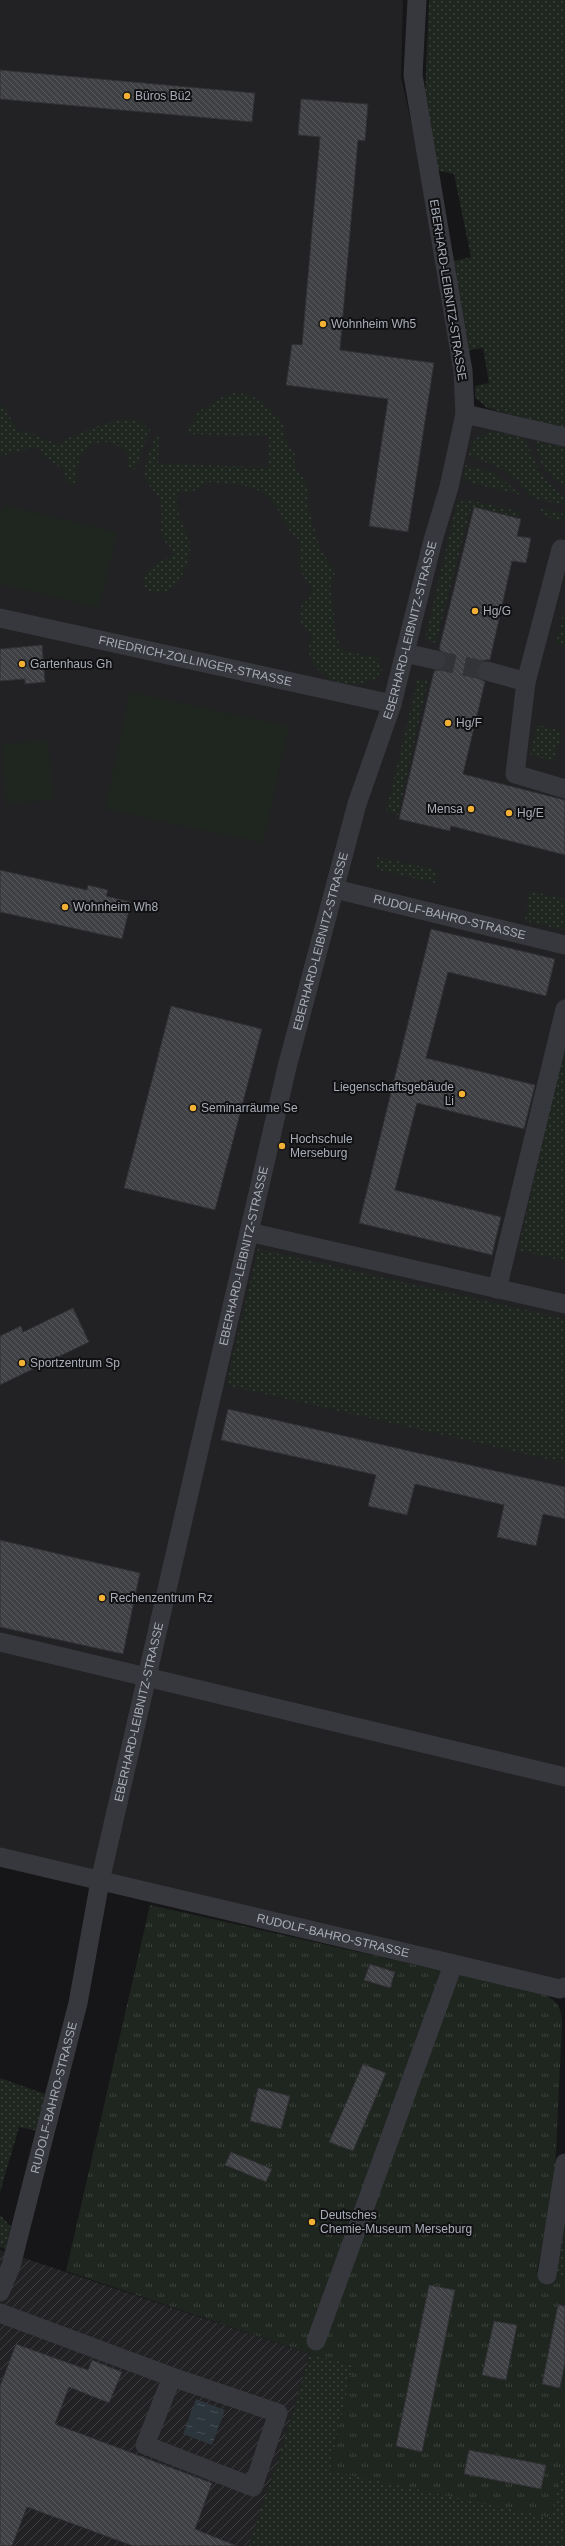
<svg xmlns="http://www.w3.org/2000/svg" width="565" height="2546" viewBox="0 0 565 2546" font-family="Helvetica,sans-serif">
	<style>
		.built { fill: #222225 }
		.industrial { fill: url(#industrial-furrows) }
		.grass { fill: url(#grass-dots) }
		.park { fill: url(#park-tufts) }
		.pitch { fill: #1e261f }
		.water { fill: url(#water-ripples) }
		.building { fill: url(#building-back-hatch); stroke: #303034 }
		.lines { fill: none; stroke-linecap: round; stroke-linejoin: round }
		.minor-tunnel { stroke: #333438; stroke-width: 19; stroke-dasharray: 19 10; stroke-linecap: butt }
		.minor { stroke: #37383d; stroke-width: 19 }
		.poi-dot { fill: #f2b134; stroke: #111113; stroke-width: 1.5 }
		.labels { text-anchor: middle; stroke-width: 4; stroke-linejoin: round; paint-order: stroke }
		.poi-label { font-size: 12px; fill: #a8adb8; stroke: #111113; text-anchor: start }
		.street-label { font-size: 12px; fill: #a8adb8; stroke: #111113 }
	</style>
	<defs>
		<pattern id="industrial-furrows" width="10" height="10" patternUnits="userSpaceOnUse"><rect width="10" height="10" fill="#222225"/><path d="M-1 1l2-2M0 10L10 0M9 11l2-2" fill="none" stroke="#3f3f43"/></pattern>
		<pattern id="grass-dots" width="8" height="8" patternUnits="userSpaceOnUse"><rect width="8" height="8" fill="#1e261f"/><path d="M2 2h.1M6 6h.1" fill="none" stroke="#3c433d" stroke-width="1.8" stroke-linecap="round"/></pattern>
		<pattern id="park-tufts" width="24" height="20" patternUnits="userSpaceOnUse"><rect width="24" height="20" fill="#1e261f"/><path d="M3 7l-1-3M5 7V3M7 7l1-3M15 17l-1-3M17 17v-4M19 17l1-3" fill="none" stroke="#3c433d"/></pattern>
		<pattern id="water-ripples" width="26" height="14" patternUnits="userSpaceOnUse"><rect width="26" height="14" fill="#2c353c"/><path d="M2 4q2-2 4 0t4 0M15 11q2-2 4 0t4 0" fill="none" stroke="#485056"/></pattern>
		<pattern id="building-back-hatch" width="6" height="6" patternUnits="userSpaceOnUse"><rect width="6" height="6" fill="#404145"/><path d="M-1 5l2 2M0 0l6 6M5-1l2 2" fill="none" stroke="#595a5e"/></pattern>
	</defs>
	<rect width="100%" height="100%" fill="#161618"/>
	<path class="built" d="M 0,0 L 403,0 L 401,77 L 466,363 L 472,408 L 565,430 L 565,1990 L 0,1862 Z"/>
	<path class="industrial" d="M 0,2250 L 310,2354 L 279,2458 L 249,2546 L 0,2546 Z"/>
	<path class="grass" d="M 429,0 L 565,0 L 565,429 L 487,408 L 475,397 L 475,386 L 489,383 L 483,348 L 469,350 L 454,261 L 471,257 L 454,174 L 435,170 L 425,97 Z
		M 230,393 L 248,394 L 262,402 L 283,423 L 284,438 L 295,455 L 294,464 L 305,481 L 309,492 L 307,503 L 320,549 L 335,572 L 330,587 L 334,612 L 334,627 L 341,650 L 378,658 L 382,670 C 365,702 294,677 312,636 L 300,621 L 301,606 L 309,599 L 312,590 L 299,569 L 299,540 C 289,532 284,521 278,510 C 263,482 237,485 208,482 L 190,493 L 183,491 L 178,493 C 175,519 183,519 189,540 C 194,553 182,582 170,589 C 154,598 135,589 148,571 C 153,564 165,560 171,556 L 172,548 C 153,534 166,523 160,501 C 157,492 145,484 145,475 C 144,463 152,448 155,436 L 159,433 L 158,464 L 268,467 L 269,436 L 186,434 L 198,412 Z
		M 2,404 L 18,431 L 33,434 L 57,444 C 74,436 121,412 140,422 C 143,424 147,427 150,430 L 135,470 L 127,465 L 128,455 C 113,436 90,437 79,461 C 76,468 77,477 74,485 L 67,483 L 63,469 L 44,457 L 41,450 L 36,447 L 0,456 L 0,406 Z
		M 491,431 L 524,438 L 543,477 L 565,499 L 565,522 L 544,516 L 539,508 L 563,514 L 565,505 L 532,498 L 517,480 L 502,469 L 469,455 C 472,441 477,436 491,431 Z
		M 536,441 L 565,448 L 565,488 C 549,474 538,467 536,441 Z
		M 466,465 L 495,473 L 521,495 L 468,482 L 463,477 Z
		M 470,500 L 520,512 L 519,517 L 471,507 L 436,643 L 425,640 L 457,502 Z
		M 563,615 L 565,615 L 565,646 L 556,644 Z
		M 418,678 L 428,681 L 398,815 L 386,812 Z
		M 537,725 L 562,731 L 554,761 L 530,755 Z
		M 378,857 L 437,870 L 435,883 L 376,869 Z
		M 530,891 L 565,899 L 565,930 L 525,921 Z
		M 565,1044 L 565,1261 L 518,1250 Z
		M 258,1249 L 565,1319 L 565,1463 L 226,1385 Z
		M 0,2078 L 45,2094 L 38,2131 L 19,2127 L 0,2192 Z
		M 565,2199 L 565,2278 L 552,2276 Z
		M 0,2215 L 11,2227 L 5,2249 L 0,2247 Z
		M 310,2354 L 353,2365 L 330,2470 L 552,2517 L 565,2452 L 565,2546 L 248,2546 L 279,2458 Z"/>
	<path class="park" d="M 150,1905 L 541,1993 C 556,2000 561,2005 562,2022 L 555,2174 L 537,2272 L 565,2278 L 565,2452 L 552,2518 L 330,2471 L 353,2365 L 310,2354 L 66,2271 Z"/>
	<path class="pitch" d="M 3,505 L 117,532 L 99,608 L 0,584 L 0,518 Z
		M 130,692 L 289,726 L 263,843 L 105,809 Z
		M 48,740 L 53,800 L 6,804 L 2,744 Z"/>
	<path class="water" d="M 196,2399 L 225,2410 L 212,2445 L 183,2434 Z"/>
	<path class="building" d="M 0,70 L 255,93 L 252,122 L 0,99 Z
		M 301,99 L 368,104 L 365,141 L 358,140 L 340,350 L 434,363 L 408,532 L 369,526 L 388,399 L 286,385 L 292,344 L 302,345 L 320,137 L 298,135 Z
		M 474,507 L 521,519 L 517,536 L 531,538 L 526,563 L 512,561 L 490,660 L 484,660 L 477,668 L 479,678 L 485,682 L 463,774 L 565,800 L 565,855 L 451,826 L 450,831 L 399,819 L 434,671 L 440,670 L 447,663 L 446,656 L 439,649 Z
		M 42,645 L 45,682 L 25,684 L 25,679 L 0,681 L 0,649 Z
		M 0,870 L 87,890 L 88,885 L 108,890 L 106,896 L 131,902 L 122,939 L 0,912 Z
		M 431,929 L 555,959 L 546,996 L 448,972 L 426,1058 L 535,1085 L 524,1129 L 417,1103 L 395,1190 L 501,1217 L 492,1255 L 359,1223 Z
		M 171,1006 L 262,1029 L 215,1210 L 124,1188 Z
		M 73,1308 L 89,1342 L 0,1385 L 0,1336 L 21,1326 L 23,1332 Z
		M 228,1409 L 565,1487 L 565,1519 L 543,1514 L 536,1546 L 497,1537 L 504,1505 L 415,1484 L 407,1515 L 368,1506 L 376,1475 L 221,1440 Z
		M 0,1540 L 140,1573 L 123,1654 L 0,1627 Z
		M 370,1964 L 395,1972 L 390,1988 L 364,1980 Z
		M 363,2064 L 386,2073 L 353,2151 L 329,2142 Z
		M 258,2088 L 290,2096 L 281,2129 L 250,2121 Z
		M 231,2152 L 272,2169 L 266,2182 L 225,2165 Z
		M 429,2285 L 455,2290 L 422,2452 L 396,2446 Z
		M 558,2305 L 565,2306 L 565,2363 L 560,2388 L 542,2384 Z
		M 494,2321 L 517,2325 L 506,2380 L 482,2375 Z
		M 16,2344 L 88,2370 L 92,2360 L 122,2372 L 109,2403 L 69,2387 L 55,2424 L 212,2483 L 195,2529 L 237,2546 L 133,2546 L 27,2507 L 12,2546 L 0,2546 L 0,2386 Z
		M 469,2450 L 546,2465 L 541,2489 L 464,2474 Z"/>
	<g class="lines">
		<path class="minor-tunnel" d="M 436,660 L 487,671"/>
		<g class="minor">
			<path d="M 465,414 L 565,437"/>
			<path d="M 561,549 L 526,682 L 515,774 L 565,789"/>
			<path id="s1" d="M 0,618 L 392,704"/>
			<path d="M 405,653 L 436,660"/>
			<path d="M 487,671 L 526,682"/>
			<path id="s2" d="M 335,889 L 565,945"/>
			<path d="M 249,1232 L 565,1304"/>
			<path d="M 497,1289 L 565,1009"/>
			<path d="M 0,1642 L 565,1777"/>
			<path id="s3" d="M 0,1857 L 560,1989 L 565,1987"/>
			<path d="M 547,2275 L 565,2163"/>
			<path id="s4" d="M 0,2292 L 11,2266 L 78,2003 L 100,1881 L 287,1067 L 357,804 L 392,704 L 433,540 L 449,487 L 465,414 L 463,371 L 413,75 L 417,0"/>
			<path d="M 0,2313 L 172,2377 L 278,2413 L 253,2487 L 145,2445 L 172,2377"/>
			<path d="M 316,2341 L 453,1965"/>
		</g>
	</g>
	<g class="poi-dot">
		<circle cx="127" cy="96" r="4"/>
		<circle cx="323" cy="324" r="4"/>
		<circle cx="475" cy="611" r="4"/>
		<circle cx="22" cy="664" r="4"/>
		<circle cx="448" cy="723" r="4"/>
		<circle cx="471" cy="809" r="4"/>
		<circle cx="509" cy="813" r="4"/>
		<circle cx="65" cy="907" r="4"/>
		<circle cx="462" cy="1094" r="4"/>
		<circle cx="193" cy="1108" r="4"/>
		<circle cx="282" cy="1146" r="4"/>
		<circle cx="22" cy="1363" r="4"/>
		<circle cx="102" cy="1598" r="4"/>
		<circle cx="312" cy="2222" r="4"/>
	</g>
	<g class="labels">
		<g class="poi-label">
			<text x="135" y="100">Büros Bü2</text>
			<text x="331" y="328">Wohnheim Wh5</text>
			<text x="483" y="615">Hg/G</text>
			<text x="30" y="668">Gartenhaus Gh</text>
			<text x="456" y="727">Hg/F</text>
			<text x="463" y="813" text-anchor="end">Mensa</text>
			<text x="517" y="817">Hg/E</text>
			<text x="73" y="911">Wohnheim Wh8</text>
			<text x="454" y="1091" text-anchor="end">Liegenschaftsgebäude<tspan x="454" dy="14">Li</tspan></text>
			<text x="201" y="1112">Seminarräume Se</text>
			<text x="290" y="1143">Hochschule<tspan x="290" dy="14">Merseburg</tspan></text>
			<text x="30" y="1367">Sportzentrum Sp</text>
			<text x="110" y="1602">Rechenzentrum Rz</text>
			<text x="320" y="2219">Deutsches<tspan x="320" dy="14">Chemie-Museum Merseburg</tspan></text>
		</g>
		<g class="street-label">
			<text transform="translate(448 290) rotate(81)" y="4">EBERHARD-LEIBNITZ-STRASSE</text>
			<text dy="4" stroke="none"><textPath href="#s4" startOffset="1713">EBERHARD-LEIBNITZ-STRASSE</textPath></text>
			<text dy="4" stroke="none"><textPath href="#s1" startOffset="200">FRIEDRICH-ZOLLINGER-STRASSE</textPath></text>
			<text dy="4" stroke="none"><textPath href="#s2" startOffset="118">RUDOLF-BAHRO-STRASSE</textPath></text>
			<text dy="4" stroke="none"><textPath href="#s4" startOffset="1389">EBERHARD-LEIBNITZ-STRASSE</textPath></text>
			<text dy="4" stroke="none"><textPath href="#s4" startOffset="1065">EBERHARD-LEIBNITZ-STRASSE</textPath></text>
			<text dy="4" stroke="none"><textPath href="#s4" startOffset="597">EBERHARD-LEIBNITZ-STRASSE</textPath></text>
			<text dy="4" stroke="none"><textPath href="#s3" startOffset="342">RUDOLF-BAHRO-STRASSE</textPath></text>
			<text dy="4" stroke="none"><textPath href="#s4" startOffset="202">RUDOLF-BAHRO-STRASSE</textPath></text>
		</g>
	</g>
</svg>
